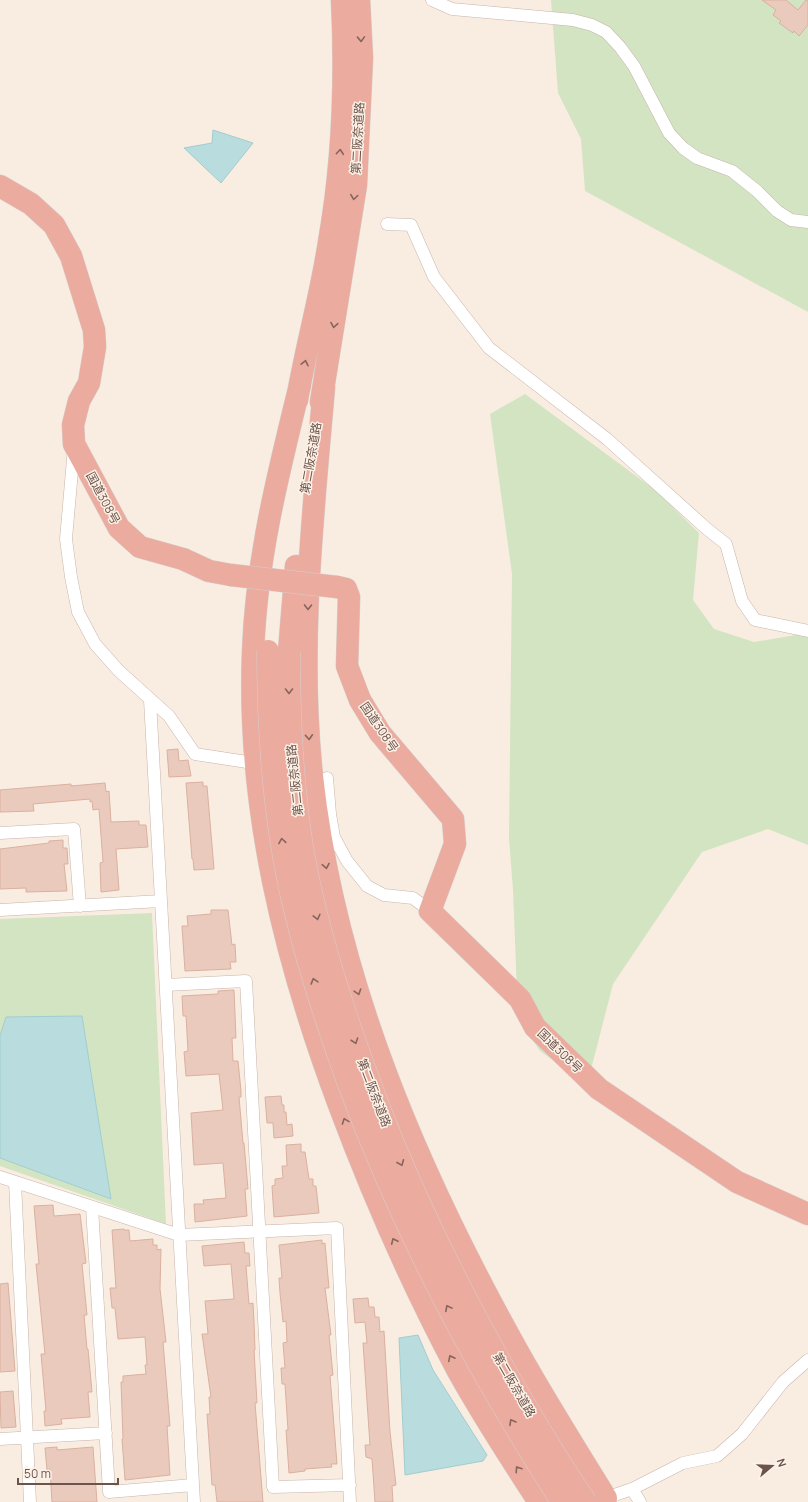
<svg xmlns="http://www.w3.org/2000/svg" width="808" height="1502" viewBox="0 0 808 1502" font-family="Manrope,'Noto Sans JP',sans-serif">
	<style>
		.green { fill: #d3e4c2 }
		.water { fill: #b9dddf; stroke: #a1cdcf }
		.building { fill: #eacabd; stroke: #dbb09f }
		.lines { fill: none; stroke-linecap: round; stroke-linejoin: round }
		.street-casing { stroke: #c7b4ab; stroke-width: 13 }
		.highway-casing { stroke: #d6cfcd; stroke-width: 23 }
		.street { stroke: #fff; stroke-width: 12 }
		.highway { stroke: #ecab9f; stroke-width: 22 }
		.highway-bridge-casing { stroke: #d6cfcd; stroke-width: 23; stroke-linecap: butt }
		.highway-bridge { stroke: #ecab9f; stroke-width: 22 }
		.oneway { stroke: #86655d }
		.labels { text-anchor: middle; stroke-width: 3; stroke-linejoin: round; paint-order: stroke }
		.street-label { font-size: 12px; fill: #6c544c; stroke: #fcf2e7 }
	</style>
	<rect width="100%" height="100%" fill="#f9ede1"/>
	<path class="green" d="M 551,0 L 808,0 L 808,312 L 585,191 L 581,139 L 558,93 Z
		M 525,394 L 655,490 L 699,533 L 693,600 L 714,629 L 754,642 L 808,633 L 808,845 L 768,829 L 702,852 L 613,984 L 587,1085 L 540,1051 L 518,1018 L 513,890 L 509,838 L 512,574 L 490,414 Z
		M 152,913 L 166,1224 L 0,1166 L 0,919 Z"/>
	<path class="water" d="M 213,130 L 253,143 L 221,183 L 184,148 L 212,143 Z
		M 82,1016 L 111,1199 L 0,1158 L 0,1036 L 6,1017 Z
		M 418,1335 L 433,1370 L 487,1455 L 483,1461 L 405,1475 L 399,1338 Z"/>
	<path class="building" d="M 762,0 L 786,0 L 798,10 L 806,0 L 808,0 L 808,25 L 799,36 L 794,31 L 793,33 L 779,23 L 781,21 L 773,15 L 776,10 Z
		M 178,749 L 179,761 L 188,760 L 191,776 L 169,777 L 167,750 Z
		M 203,782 L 203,786 L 207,786 L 214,869 L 194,870 L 193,859 L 192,859 L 186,783 Z
		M 105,783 L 106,792 L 109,791 L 111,822 L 139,821 L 139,825 L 146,825 L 148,847 L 116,849 L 119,890 L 101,892 L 100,863 L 103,862 L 99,809 L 93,810 L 92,801 L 90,802 L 90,799 L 33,804 L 34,811 L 0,812 L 0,790 L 71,784 L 71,786 Z
		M 63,840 L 63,848 L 67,848 L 68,864 L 64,864 L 67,891 L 26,892 L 26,888 L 0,889 L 0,849 L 49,843 L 49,841 Z
		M 211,910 L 228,910 L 232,945 L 235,944 L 236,962 L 230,962 L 231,969 L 185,971 L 182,926 L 188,926 L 187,916 L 211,914 Z
		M 234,990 L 236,1038 L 232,1038 L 233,1061 L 238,1061 L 241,1091 L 241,1097 L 239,1097 L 243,1143 L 244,1143 L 248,1189 L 245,1189 L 247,1216 L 195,1222 L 194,1204 L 204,1204 L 203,1200 L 226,1198 L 223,1163 L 194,1165 L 191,1113 L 223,1110 L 219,1074 L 186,1076 L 184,1052 L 188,1051 L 186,1016 L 183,1016 L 182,996 L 218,994 L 218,991 Z
		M 281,1096 L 282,1105 L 284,1105 L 284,1112 L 286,1112 L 287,1125 L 292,1124 L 293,1136 L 274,1138 L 273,1123 L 267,1123 L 265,1097 Z
		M 301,1144 L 301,1152 L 305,1152 L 309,1179 L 313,1179 L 313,1186 L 316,1186 L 319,1213 L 274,1217 L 272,1186 L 275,1185 L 275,1179 L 283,1178 L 282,1166 L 287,1166 L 286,1145 Z
		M 53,1205 L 54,1216 L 80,1214 L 86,1263 L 82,1264 L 87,1315 L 84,1315 L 87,1349 L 88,1349 L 92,1392 L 88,1392 L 90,1417 L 61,1419 L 62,1424 L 45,1426 L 44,1411 L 46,1411 L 41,1354 L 45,1354 L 36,1264 L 39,1264 L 34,1206 Z
		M 124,1229 L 124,1230 L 129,1230 L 130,1241 L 153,1239 L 153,1245 L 157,1245 L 157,1250 L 161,1249 L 160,1289 L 166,1342 L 163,1342 L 170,1426 L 167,1426 L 170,1475 L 125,1480 L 122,1439 L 123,1439 L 121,1382 L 123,1382 L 123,1376 L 146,1374 L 145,1365 L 147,1365 L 145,1337 L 118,1339 L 115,1308 L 112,1308 L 110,1288 L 116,1288 L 112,1230 Z
		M 322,1240 L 322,1244 L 325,1243 L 329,1288 L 325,1288 L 331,1335 L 329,1335 L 333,1375 L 330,1376 L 337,1464 L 331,1464 L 332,1467 L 305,1469 L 305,1471 L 289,1473 L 286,1430 L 288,1430 L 285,1384 L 282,1384 L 281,1368 L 285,1368 L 283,1343 L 287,1342 L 286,1321 L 283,1322 L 280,1293 L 279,1278 L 282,1278 L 279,1245 Z
		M 244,1242 L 245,1253 L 249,1253 L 250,1266 L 246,1266 L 249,1304 L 253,1303 L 254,1322 L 255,1350 L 254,1350 L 257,1403 L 255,1403 L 263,1502 L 217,1502 L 215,1485 L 212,1485 L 207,1414 L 210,1414 L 209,1397 L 211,1397 L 202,1334 L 208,1334 L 205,1301 L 234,1299 L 231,1264 L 204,1266 L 202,1246 Z
		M 8,1283 L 15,1371 L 0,1372 L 0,1284 Z
		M 368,1298 L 369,1307 L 374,1307 L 375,1317 L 379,1317 L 380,1332 L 384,1331 L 390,1432 L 396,1485 L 392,1486 L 393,1502 L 375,1502 L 372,1459 L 366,1457 L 365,1445 L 370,1445 L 363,1343 L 367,1343 L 365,1322 L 355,1323 L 353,1299 Z
		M 13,1391 L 16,1427 L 1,1428 L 0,1392 Z
		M 57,1447 L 57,1450 L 93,1447 L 97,1502 L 52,1502 L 50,1469 L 47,1470 L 45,1448 Z"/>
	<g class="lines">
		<defs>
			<path id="street" d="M 432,0 L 452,9 L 573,20 L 592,25 L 606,32 L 620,47 L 634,66 L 669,133 L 683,148 L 697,158 L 732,171 L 757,191 L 777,211 L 791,220 L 808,222
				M 387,224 L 411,225 L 434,277 L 489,348 L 607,439 L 707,529 L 726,544 L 742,601 L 755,620 L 808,631
				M 74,448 L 66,539 L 71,577 L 78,612 L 95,644 L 119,671 L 169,716 L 195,754 L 247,762
				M 150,700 L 194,1502
				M 327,778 L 330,814 L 334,837 L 347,861 L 367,886 L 384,895 L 413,898 L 430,911
				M 0,833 L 74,829 L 80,906
				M 0,910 L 161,901
				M 166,985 L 246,981 L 273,1487 L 350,1485
				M 0,1177 L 179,1235 L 337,1228 L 350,1502
				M 15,1182 L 30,1502
				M 92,1207 L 109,1492 L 193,1485
				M 0,1439 L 106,1433
				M 632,1489 L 640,1502
				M 606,1498 L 632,1489 L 683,1463 L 717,1456 L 742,1434 L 783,1382 L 808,1360"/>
			<path id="highway" d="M 0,186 L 31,204 L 54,225 L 71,256 L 94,330 L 95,347 L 89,383 L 79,401 L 73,425 L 74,444 L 119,528 L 140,547 L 183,559 L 209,571 L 231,575
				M 300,385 C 278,474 256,561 253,653 C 247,809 285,960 339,1105 C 373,1196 412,1285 458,1371 C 483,1416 511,1459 539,1502
				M 324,387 C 313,516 298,647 312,776 C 334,976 415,1166 512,1341 C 541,1394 574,1446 606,1498
				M 297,400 C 306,347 321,295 329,242 C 343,162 346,81 342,0
				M 321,402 L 356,185 L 362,58 L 359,0
				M 337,587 L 346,589 L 349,597 L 347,666 L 360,700 L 380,733 L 453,819 L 455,844 L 430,911 L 520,999 L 535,1027 L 599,1089 L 737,1182 L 808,1214
				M 289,652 L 296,566"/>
		</defs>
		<use href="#street" class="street-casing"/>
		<use href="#highway" class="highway-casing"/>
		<use href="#street" class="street"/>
		<use href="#highway" class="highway"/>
		<defs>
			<path id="highway-bridge" d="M 231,575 L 337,587
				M 268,651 C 268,737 274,822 294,906 C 308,966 327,1024 348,1082 C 404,1233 475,1366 562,1502
				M 289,652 C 289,721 292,790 304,858 C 317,930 340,1001 365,1070 C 406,1184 459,1292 520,1397 C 541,1432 562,1468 586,1502"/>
		</defs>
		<use href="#highway-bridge" class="highway-bridge-casing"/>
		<use href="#highway-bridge" class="highway-bridge"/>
	</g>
	<defs><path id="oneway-chevron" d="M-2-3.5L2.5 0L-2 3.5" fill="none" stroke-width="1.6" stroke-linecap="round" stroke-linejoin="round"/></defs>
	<g class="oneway">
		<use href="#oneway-chevron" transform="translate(361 39) rotate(88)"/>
		<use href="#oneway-chevron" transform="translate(340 152) rotate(-85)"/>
		<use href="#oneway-chevron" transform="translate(354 197) rotate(98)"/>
		<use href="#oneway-chevron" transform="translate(334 325) rotate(99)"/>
		<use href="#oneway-chevron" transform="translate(305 363) rotate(-78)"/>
		<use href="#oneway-chevron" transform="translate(308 607) rotate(91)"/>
		<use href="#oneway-chevron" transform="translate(289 691) rotate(90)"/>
		<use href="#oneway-chevron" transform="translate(309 737) rotate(86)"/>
		<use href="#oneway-chevron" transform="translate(282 841) rotate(-99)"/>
		<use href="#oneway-chevron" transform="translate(326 866) rotate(79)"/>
		<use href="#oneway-chevron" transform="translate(317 917) rotate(76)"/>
		<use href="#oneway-chevron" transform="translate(314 981) rotate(-106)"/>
		<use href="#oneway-chevron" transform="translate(358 992) rotate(72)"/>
		<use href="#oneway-chevron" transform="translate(355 1041) rotate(71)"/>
		<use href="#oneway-chevron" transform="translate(345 1121) rotate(-110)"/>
		<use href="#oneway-chevron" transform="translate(401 1163) rotate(68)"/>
		<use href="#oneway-chevron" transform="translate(394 1241) rotate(-115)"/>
		<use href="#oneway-chevron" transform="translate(448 1308) rotate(-118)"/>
		<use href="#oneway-chevron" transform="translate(451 1358) rotate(-117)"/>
		<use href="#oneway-chevron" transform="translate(512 1422) rotate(-120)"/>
		<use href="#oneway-chevron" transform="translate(518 1469) rotate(-123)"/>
	</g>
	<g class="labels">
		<g class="street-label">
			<text transform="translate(358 138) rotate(-87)" y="4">第二阪奈道路</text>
			<text transform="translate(311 458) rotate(-80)" y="4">第二阪奈道路</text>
			<text transform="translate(103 498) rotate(62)" y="4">国道308号</text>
			<text transform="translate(379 727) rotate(56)" y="4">国道308号</text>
			<text transform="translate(295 780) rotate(-96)" y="4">第二阪奈道路</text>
			<text transform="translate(560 1051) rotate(44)" y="4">国道308号</text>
			<text transform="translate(374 1093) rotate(69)" y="4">第二阪奈道路</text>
			<text transform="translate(514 1385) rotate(60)" y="4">第二阪奈道路</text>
		</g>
	</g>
	<g transform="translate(772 1466) rotate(71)" stroke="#fcf2e7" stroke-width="3" paint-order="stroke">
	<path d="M0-3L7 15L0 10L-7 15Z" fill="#6c544c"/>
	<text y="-6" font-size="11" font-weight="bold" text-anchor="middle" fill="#6c544c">N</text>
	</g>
	<path d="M18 1478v6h100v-6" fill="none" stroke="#6c544c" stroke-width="2"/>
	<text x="24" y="1478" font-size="12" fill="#6c544c" stroke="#fcf2e7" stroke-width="3" paint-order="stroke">50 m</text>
</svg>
